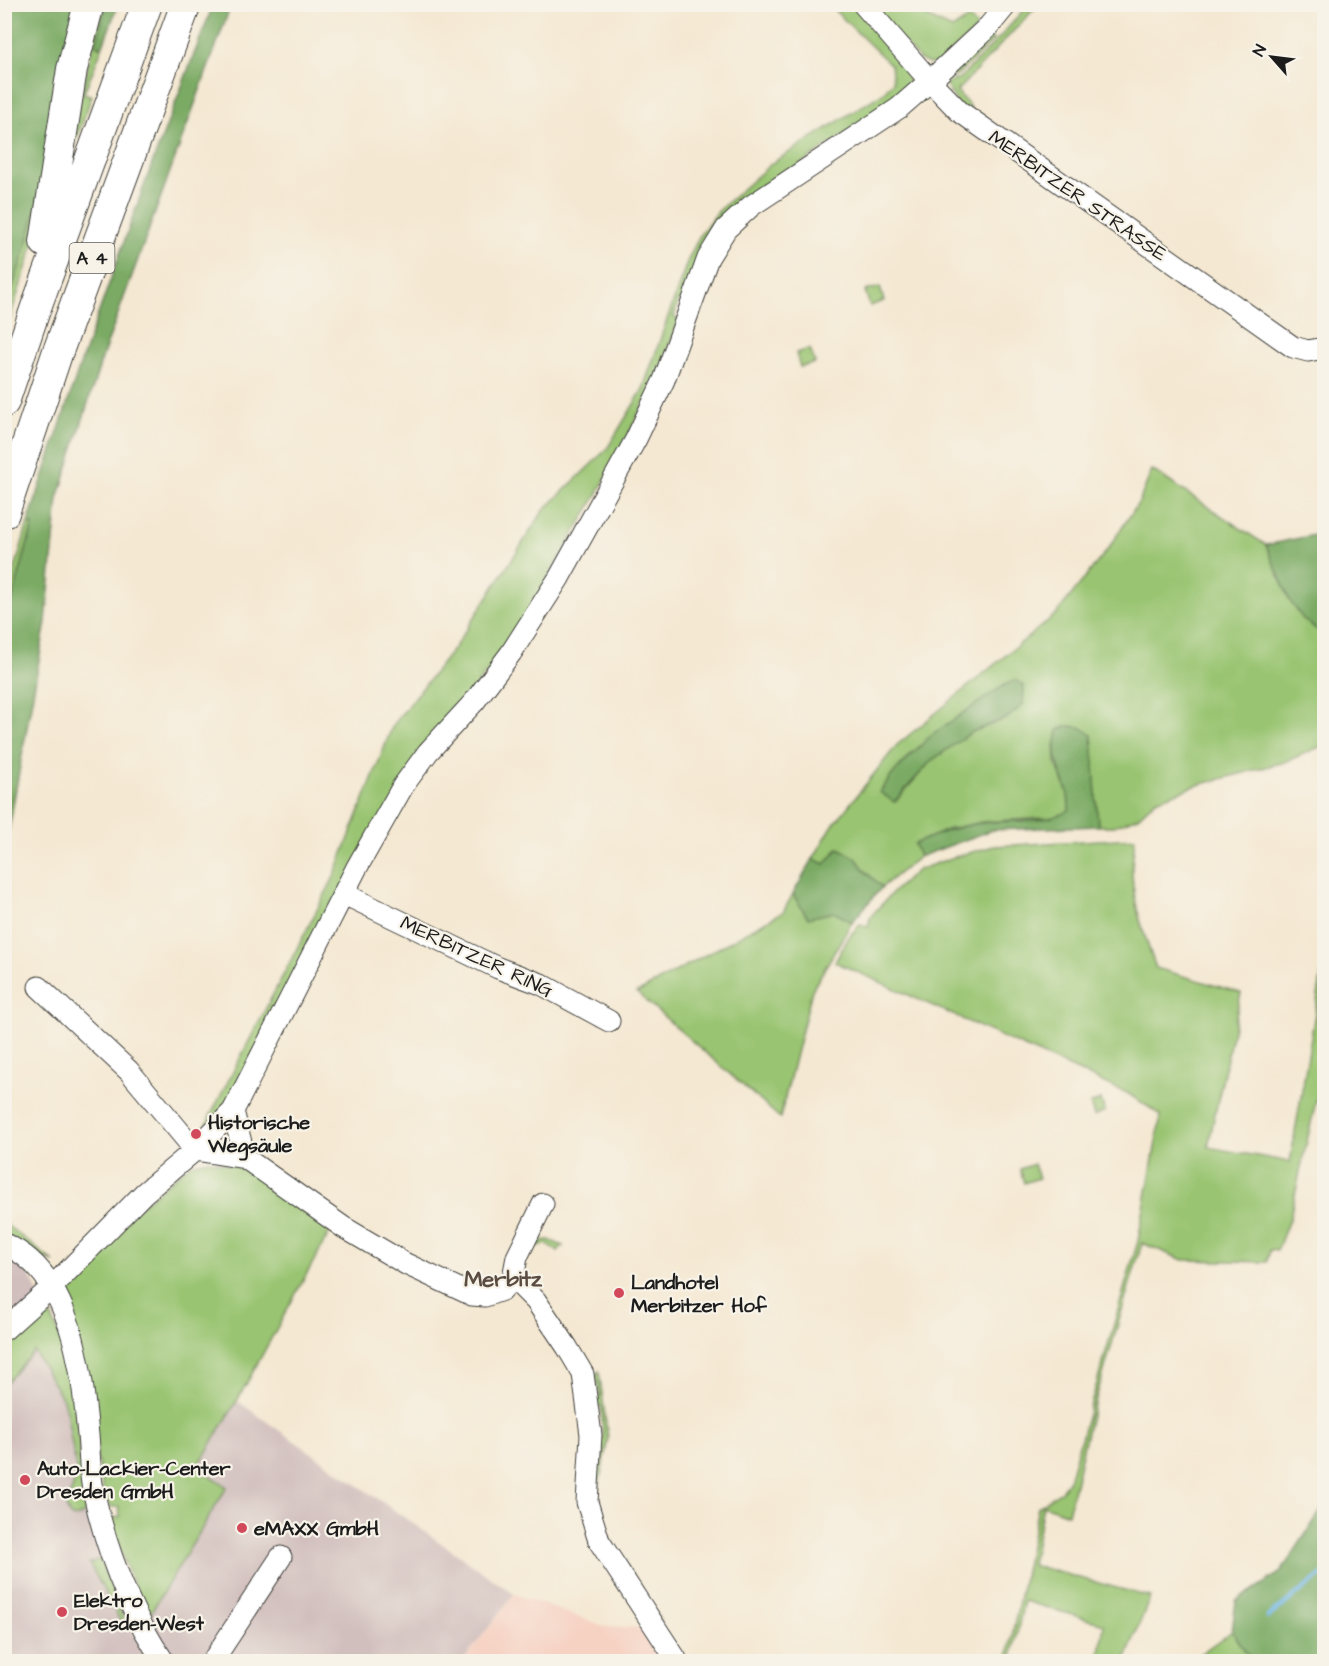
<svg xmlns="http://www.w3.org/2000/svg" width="1329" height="1666" viewBox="0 0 1329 1666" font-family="'Architects Daughter',sans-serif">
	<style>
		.built { fill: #f6d2c3 }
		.industrial { fill: #d1bfbd }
		.green { fill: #99c471; stroke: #5a7046; stroke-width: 1.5; fill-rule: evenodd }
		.forest { fill: #7aaa63; stroke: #4b6340; stroke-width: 1.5 }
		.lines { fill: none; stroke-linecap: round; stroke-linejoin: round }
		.stream { stroke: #71b8e8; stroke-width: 4.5 }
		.minor-casing { stroke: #3c3b37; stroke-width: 23 }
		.highway-casing { stroke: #3c3b37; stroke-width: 32 }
		.minor { stroke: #fff; stroke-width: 21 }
		.highway { stroke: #fff; stroke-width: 30 }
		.poi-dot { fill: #d1495b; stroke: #f7f3e8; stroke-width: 2 }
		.labels { text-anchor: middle; stroke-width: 4.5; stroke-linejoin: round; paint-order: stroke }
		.shield { fill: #f7f3e8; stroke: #5e5c59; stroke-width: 1.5 }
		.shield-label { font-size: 18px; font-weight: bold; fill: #1c1c1c }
		.street-label { font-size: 20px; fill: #1c1c1c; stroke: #f7f3e8 }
		.poi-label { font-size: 20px; font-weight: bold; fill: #1c1c1c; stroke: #f7f3e8; text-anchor: start }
		.quarter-label { font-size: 22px; font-weight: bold; fill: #5a4c40; stroke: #f7f3e8 }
	</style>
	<rect width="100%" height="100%" fill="#f7f3e8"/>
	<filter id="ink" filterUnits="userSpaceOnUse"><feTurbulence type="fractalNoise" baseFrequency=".0167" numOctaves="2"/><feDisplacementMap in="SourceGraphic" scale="12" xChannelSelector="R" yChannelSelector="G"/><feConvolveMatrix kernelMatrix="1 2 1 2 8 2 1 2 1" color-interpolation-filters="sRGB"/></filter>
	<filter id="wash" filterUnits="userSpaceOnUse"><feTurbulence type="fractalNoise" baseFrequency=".008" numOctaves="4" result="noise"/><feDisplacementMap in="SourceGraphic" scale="24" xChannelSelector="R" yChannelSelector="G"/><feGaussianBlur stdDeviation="1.35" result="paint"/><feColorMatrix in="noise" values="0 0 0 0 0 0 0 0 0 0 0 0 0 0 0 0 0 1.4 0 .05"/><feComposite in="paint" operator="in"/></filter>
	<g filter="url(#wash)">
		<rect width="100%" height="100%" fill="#f4e8d2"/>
		<path class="built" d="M 514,1594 L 604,1626 L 643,1628 L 667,1662 L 463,1662 Z"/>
		<path class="industrial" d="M 5,1251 L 27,1269 L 43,1305 L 51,1313 L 58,1328 L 74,1403 L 84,1491 L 131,1622 L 134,1636 L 142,1626 L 227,1487 L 197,1468 L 237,1401 L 514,1594 L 463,1661 L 5,1662 Z"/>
		<path class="green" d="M 102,5 L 106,5 L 96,45 L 102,48 L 84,93 L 92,96 L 77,138 L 74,137 L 78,110 Z
			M 829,5 L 854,5 L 906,68 C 910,78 911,85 904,95 L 750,198 L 686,300 L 678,301 L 674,317 L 679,320 L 656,380 L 597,495 L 504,652 L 422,750 L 239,1085 L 204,1134 L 207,1122 L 333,879 L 393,725 L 455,647 L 544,510 L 607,449 L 643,389 L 687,262 L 700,235 L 720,209 L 772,163 L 883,93 L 893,82 L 891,65 Z
			M 871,5 L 909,5 L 923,15 L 952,29 L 969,18 L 978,28 L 937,64 L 929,64 L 920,60 Z
			M 1028,5 L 1038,5 L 957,91 L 971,108 L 961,109 L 945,84 L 960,78 L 1000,37 Z
			M 990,37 L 993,40 L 957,75 L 947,78 Z
			M 49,162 L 40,224 L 5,334 L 5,311 L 28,241 Z
			M 880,287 L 884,301 L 870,306 L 865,291 Z
			M 810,349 L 815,363 L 800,367 L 796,353 Z
			M 1152,470 L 1266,545 L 1290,601 L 1303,619 L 1324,635 L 1324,745 L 1285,762 L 1198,785 L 1156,800 L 1138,817 L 1114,826 L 1098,826 L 1092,735 L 1055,744 L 1056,763 L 1068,794 L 1069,810 L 1059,817 L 982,822 L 949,829 L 915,844 L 919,857 L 882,887 L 865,871 L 856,858 L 838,848 L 825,864 L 813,859 L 831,828 L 897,745 L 1057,613 L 1108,549 L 1139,502 ZM 1015,680 L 1024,686 L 1023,705 L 1007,718 L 972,732 L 931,761 L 895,802 L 880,792 C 909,745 959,717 1003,686 Z
			M 28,523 L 33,524 L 5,626 L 5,603 Z
			M 1135,838 C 1134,849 1132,861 1132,872 C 1133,904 1145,938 1156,968 L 1241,993 L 1208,1147 L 1290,1162 L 1324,960 L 1324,1065 L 1290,1217 L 1277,1251 L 1270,1250 L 1267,1262 L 1183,1260 L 1142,1243 L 1091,1415 L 1068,1514 L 1043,1505 L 1032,1565 L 1150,1597 L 1125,1661 L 1099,1661 L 1104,1624 L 1024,1601 L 1011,1661 L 1007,1661 L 1038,1507 L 1061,1491 L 1069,1480 L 1138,1241 L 1161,1115 L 1127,1093 L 835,962 L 849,937 L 860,924 L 868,927 L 870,917 L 895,890 L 918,870 L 954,857 L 994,846 Z
			M 793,894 L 808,918 L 834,912 L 852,922 L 812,990 L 780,1118 L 637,993 L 783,912 Z
			M 1101,1100 L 1105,1112 L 1094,1116 L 1090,1104 Z
			M 209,1160 L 253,1170 L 333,1226 L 237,1401 L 197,1468 L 227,1487 L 147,1619 L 108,1519 L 120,1517 L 119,1507 L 111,1507 L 104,1496 L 70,1304 L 71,1281 L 122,1222 L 190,1164 Z
			M 1034,1164 L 1039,1178 L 1024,1183 L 1020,1169 Z
			M 4,1223 L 54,1262 L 42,1258 L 5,1234 Z
			M 549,1240 L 563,1246 L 558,1251 L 546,1244 L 529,1248 L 530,1242 Z
			M 43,1305 C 77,1344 77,1456 87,1510 C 83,1515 77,1520 70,1516 L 66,1507 L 73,1486 L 76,1469 L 67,1415 L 63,1400 L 34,1351 L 5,1384 L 5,1339 L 21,1324 L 25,1329 L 38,1321 L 33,1314 Z
			M 599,1371 L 608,1438 L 597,1497 L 607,1534 L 662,1623 L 594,1520 L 594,1439 L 603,1438 L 601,1406 L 595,1406 L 593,1397 L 600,1395 L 595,1375 Z
			M 100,1559 L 127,1626 L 124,1628 L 89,1563 Z
			M 1232,1631 L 1252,1661 L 1191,1662 L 1193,1659 Z"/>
		<path class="forest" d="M 8,5 L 78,5 L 49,162 L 28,241 L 5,311 L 5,13 Z
			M 106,5 L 118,5 L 102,48 L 96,45 Z
			M 213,5 L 231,5 L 103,355 L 58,499 L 46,622 L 5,850 L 5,626 L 33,525 L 28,523 L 82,359 L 153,161 Z
			M 1324,533 L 1324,635 L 1303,619 L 1290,601 L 1266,545 Z
			M 1015,680 L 1024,686 L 1023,705 L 1007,718 L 972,732 L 931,761 L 894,802 L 880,792 L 892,775 L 931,735 L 1003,686 Z
			M 1067,726 L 1080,727 L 1092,735 L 1098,826 L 992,830 L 919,857 L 914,844 C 936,834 958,826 982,823 C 1008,819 1047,825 1069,810 C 1071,781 1049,767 1058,730 Z
			M 839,848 L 856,858 L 865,871 L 882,887 L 852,922 L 834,912 L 808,918 L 793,894 L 813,859 L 825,864 Z
			M 1324,1506 L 1324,1656 L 1303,1661 L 1252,1661 L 1232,1631 L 1236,1601 L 1281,1572 Z"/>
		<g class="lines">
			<path class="stream" d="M 1268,1617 L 1324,1573"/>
		</g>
	</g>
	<g filter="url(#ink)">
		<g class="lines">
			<defs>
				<path id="minor" d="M 863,4 L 930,81 L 959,111 L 1293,347 L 1308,351 L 1324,348
					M 344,894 L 498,968 L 541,984 L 609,1021
					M 39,987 L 129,1071 L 195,1150
					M 233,1111 L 245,1158
					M 195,1150 L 245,1158 L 343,1227 L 406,1264 L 472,1295 L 485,1296 L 502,1290 L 513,1278 L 517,1257 L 543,1204
					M 4,1244 C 72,1272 82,1371 88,1435 C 90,1454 89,1475 94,1494 C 107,1552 130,1612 164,1662
					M 513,1278 L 536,1301 L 567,1347 L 583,1374 L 591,1435 L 587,1502 L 599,1541 L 676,1659
					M 4,1330 L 53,1286 L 144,1193 L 195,1150 L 233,1111 L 356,869 L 403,786 L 428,752 L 474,702 L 511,653 L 559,578 L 636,439 L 664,380 L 708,258 L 726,229 L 751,206 L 899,108 L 930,81 L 989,26 L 1007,4
					M 212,1662 L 281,1557"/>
				<path id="highway" d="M 45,242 L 72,69 L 89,4
					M 4,402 L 35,310 L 147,4
					M 4,513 L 57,354 L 186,4"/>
			</defs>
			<use href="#minor" class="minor-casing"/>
			<use href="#highway" class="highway-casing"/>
			<use href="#minor" class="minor"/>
			<use href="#highway" class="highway"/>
		</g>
	</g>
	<g class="poi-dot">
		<circle cx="196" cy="1134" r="6"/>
		<circle cx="619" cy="1293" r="6"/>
		<circle cx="25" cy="1480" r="6"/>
		<circle cx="242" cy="1528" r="6"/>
		<circle cx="62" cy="1612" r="6"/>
	</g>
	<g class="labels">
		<rect class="shield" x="69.5" y="243" width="45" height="30" rx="4.5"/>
		<g class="shield-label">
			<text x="92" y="264">A 4</text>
		</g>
		<g class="street-label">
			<text transform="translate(1078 195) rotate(35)" y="7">MERBITZER STRASSE</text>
			<text transform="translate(477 956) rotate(25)" y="7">MERBITZER RING</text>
		</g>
		<g class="poi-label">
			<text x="208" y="1129">Historische<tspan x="208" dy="23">Wegsäule</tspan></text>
			<text x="631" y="1289">Landhotel<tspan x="631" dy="23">Merbitzer Hof</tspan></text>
			<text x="37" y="1475">Auto-Lackier-Center<tspan x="37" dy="23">Dresden GmbH</tspan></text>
			<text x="254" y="1535">eMAXX GmbH</text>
			<text x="74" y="1607">Elektro<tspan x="74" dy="23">Dresden-West</tspan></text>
		</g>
		<g class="quarter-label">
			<text x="503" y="1286">Merbitz</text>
		</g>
	</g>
	<rect width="1329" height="1666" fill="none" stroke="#f7f3e8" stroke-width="24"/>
	<g transform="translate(1272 57) rotate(298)" stroke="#f7f3e8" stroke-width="4.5" paint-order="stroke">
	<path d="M0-4.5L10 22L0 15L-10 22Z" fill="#1c1c1c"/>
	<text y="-9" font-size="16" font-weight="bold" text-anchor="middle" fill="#1c1c1c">N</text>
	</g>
</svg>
